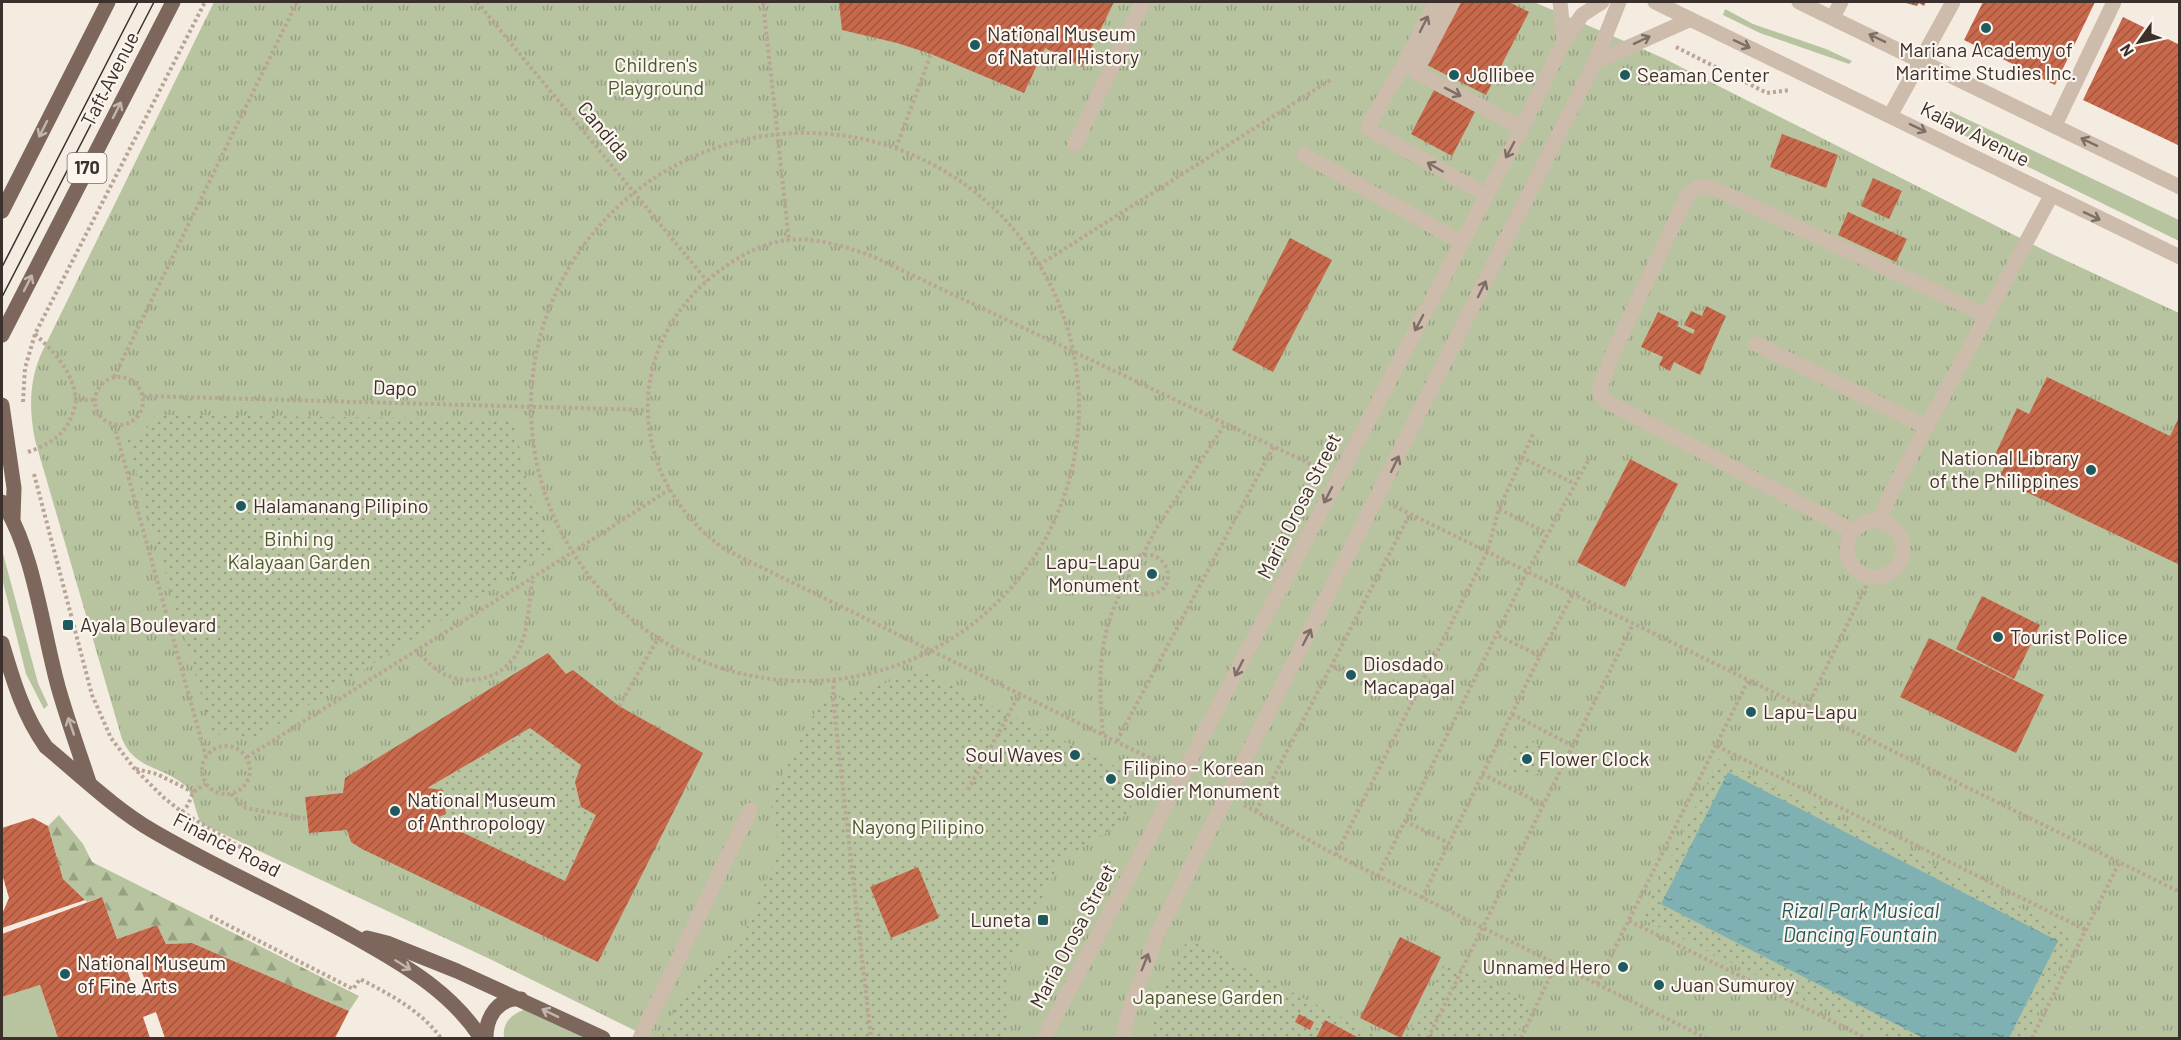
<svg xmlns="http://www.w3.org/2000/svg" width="2181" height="1040" viewBox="0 0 2181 1040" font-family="Barlow,sans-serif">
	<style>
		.grass { fill: #b8c4a0 }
		.forest { fill: url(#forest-firs) }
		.park { fill: url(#park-tufts) }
		.garden { fill: url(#garden-dots) }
		.water { fill: url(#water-ripples) }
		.building { fill: url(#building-hatch); fill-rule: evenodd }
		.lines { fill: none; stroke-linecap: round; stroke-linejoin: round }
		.path { stroke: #b9a596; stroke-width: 4; stroke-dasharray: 3 3; stroke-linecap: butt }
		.minor { stroke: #cdbbac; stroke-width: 15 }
		.major { stroke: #7d675c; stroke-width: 15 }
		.tram { stroke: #3b302b; stroke-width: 1.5 }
		.oneway { stroke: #7d6f65 }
		.oneway2 { stroke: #c2b5ac }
		.poi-dot { fill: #1f5a5e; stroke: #fbf5ee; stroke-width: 2 }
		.labels { text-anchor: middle; stroke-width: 4.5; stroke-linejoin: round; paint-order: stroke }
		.shield { fill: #fbf5ee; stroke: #756b66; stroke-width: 1.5 }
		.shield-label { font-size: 18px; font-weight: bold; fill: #3b302b }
		.poi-label { font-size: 20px; fill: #3b302b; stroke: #fbf5ee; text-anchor: start }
		.park-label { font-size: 20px; fill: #4a5a2e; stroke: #fbf5ee }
		.street-label { font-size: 20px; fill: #3b302b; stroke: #fbf5ee }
		.water-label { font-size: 21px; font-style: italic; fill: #1f5a5e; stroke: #fbf5ee }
	</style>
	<defs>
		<pattern id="forest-firs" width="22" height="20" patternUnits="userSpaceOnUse" patternTransform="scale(1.5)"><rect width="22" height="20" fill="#b8c4a0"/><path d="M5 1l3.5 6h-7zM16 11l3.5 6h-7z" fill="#97a083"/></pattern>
		<pattern id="park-tufts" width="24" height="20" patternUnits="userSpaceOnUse" patternTransform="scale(1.5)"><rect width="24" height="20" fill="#b8c4a0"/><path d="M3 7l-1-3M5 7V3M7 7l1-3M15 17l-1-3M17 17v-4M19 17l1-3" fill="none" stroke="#97a083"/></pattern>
		<pattern id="garden-dots" width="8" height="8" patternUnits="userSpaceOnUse" patternTransform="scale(1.5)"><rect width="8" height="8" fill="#b8c4a0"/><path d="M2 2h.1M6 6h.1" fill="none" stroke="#97a083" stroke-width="1.8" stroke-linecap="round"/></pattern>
		<pattern id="water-ripples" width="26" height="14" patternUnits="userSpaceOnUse" patternTransform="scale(1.5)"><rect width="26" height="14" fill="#7fb0b2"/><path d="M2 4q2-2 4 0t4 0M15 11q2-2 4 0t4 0" fill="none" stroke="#699091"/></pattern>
		<pattern id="building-hatch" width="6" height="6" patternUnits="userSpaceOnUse" patternTransform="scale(1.5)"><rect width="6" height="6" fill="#c8694b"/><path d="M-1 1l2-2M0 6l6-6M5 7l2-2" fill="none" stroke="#a4573f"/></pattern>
	</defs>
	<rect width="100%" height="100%" fill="#f4ebe1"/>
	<path class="grass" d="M 1725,9 L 1753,24 L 1826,49 L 1852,61 L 1849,64 L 1760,33 L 1723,15 Z
		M 1948,110 L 2179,220 L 2179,241 L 1947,127 L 1940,117 L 1942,112 Z
		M 2,550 L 38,683 L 48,705 L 44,709 L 26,674 L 2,578 Z
		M 40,985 L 58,1038 L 2,1038 L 2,997 Z
		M 528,1009 L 591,1038 L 504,1038 C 502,1022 513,1012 528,1009 Z"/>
	<path class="forest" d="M 59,815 L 83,844 L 92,862 L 359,996 L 349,1011 L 192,943 L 166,944 L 157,925 L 117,939 L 102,897 L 87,902 L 63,879 L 48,826 Z"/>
	<path class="park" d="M 214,2 L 1534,2 L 1663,58 L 2052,254 L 2179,313 L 2179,1038 L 650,1038 L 494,961 L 202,824 C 194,812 195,792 182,783 C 160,766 135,769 122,739 L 35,440 C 29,410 29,380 42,352 Z"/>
	<path class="garden" d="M 155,415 L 516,419 C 519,466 534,507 553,549 L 252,741 L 237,733 L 213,735 L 127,441 L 144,434 Z
		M 922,671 L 1147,782 C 1125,821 1105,840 1063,856 L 1011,961 L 1007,1038 L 661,1038 L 683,994 L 738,948 L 780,848 L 770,800 L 819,704 Z
		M 530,728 L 581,765 L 575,782 L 581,807 L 596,815 L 565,881 L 434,819 L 446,814 L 443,791 L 427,788 Z
		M1509 759a18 18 0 1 1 36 0a18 18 0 1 1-36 0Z
		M 1719,759 L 2075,935 L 2025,1038 L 1884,1038 L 1641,918 Z
		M 1188,939 L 1381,1038 L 1149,1038 L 1172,968 Z
		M 1447,962 L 1532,1004 L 1515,1038 L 1405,1038 Z"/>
	<path class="water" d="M 1728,772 L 2058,941 L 2009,1038 L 1923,1038 L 1661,904 Z"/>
	<path class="building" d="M 839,2 L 1114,2 L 1082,67 L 1045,48 L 1024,93 L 931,54 L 897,43 L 842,30 Z
		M 1460,2 L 1509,2 L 1529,12 L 1486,95 L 1427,65 Z
		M 1902,2 L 1926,2 L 1924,6 L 1919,3 L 1917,6 Z
		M 1983,2 L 2095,2 L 2055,85 L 1964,40 Z
		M 2123,17 L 2180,45 L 2180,146 L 2083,100 Z
		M 1434,90 L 1475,112 L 1452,156 L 1411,134 Z
		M 1782,134 L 1838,155 L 1826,188 L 1770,167 Z
		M 1873,178 L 1902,191 L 1889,219 L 1861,206 Z
		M 1848,212 L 1907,239 L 1896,262 L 1838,235 Z
		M 1290,238 L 1332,260 L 1273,372 L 1232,350 Z
		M 1706,306 L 1726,316 L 1700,375 L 1674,362 L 1670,371 L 1659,365 L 1663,357 L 1641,347 L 1658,312 L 1679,322 L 1677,326 L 1693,334 L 1695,330 L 1684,325 L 1691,311 L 1702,316 Z
		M 2047,377 L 2170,436 L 2180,415 L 2180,565 L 1999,479 L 2007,461 L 1995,455 L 2017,408 L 2029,414 Z
		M 1630,459 L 1678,484 L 1625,587 L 1577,562 Z
		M 1982,596 L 2040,625 L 2014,679 L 1956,649 Z
		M 1929,638 L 2044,695 L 2016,753 L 1900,697 Z
		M 548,653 L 566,674 L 573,670 L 619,706 L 703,753 L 598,962 L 362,849 L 351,842 L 347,830 L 309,833 L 305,797 L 343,793 L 345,778 ZM 530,728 L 581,765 L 575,782 L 581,807 L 596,815 L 565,881 L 434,819 L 446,814 L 443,790 L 427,788 Z
		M 33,818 L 48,826 L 63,879 L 85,900 L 2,928 L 2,914 L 9,898 L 2,874 L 2,828 Z
		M 918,867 L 939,918 L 891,938 L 870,887 Z
		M 102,897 L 117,939 L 157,925 L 166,944 L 192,943 L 349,1011 L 335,1038 L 165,1038 L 156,1012 L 143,1017 L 150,1038 L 58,1038 L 40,985 L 2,997 L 2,934 ZM 137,960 L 149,990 L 136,996 L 125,964 Z
		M 1400,937 L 1441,957 L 1401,1038 L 1360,1018 Z
		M 1299,1014 L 1314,1022 L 1310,1030 L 1295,1022 Z
		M 1325,1020 L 1359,1038 L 1316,1038 Z"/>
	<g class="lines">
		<path class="path" d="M 477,2 L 707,281
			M 763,2 L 789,240
			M 1676,47 L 1767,93 L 1790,90
			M531 407a274 274 0 1 1 548 0a274 274 0 1 1-548 0Z
			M 896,148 L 931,54
			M 1039,265 L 1332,79
			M 35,334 C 55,353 73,371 76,400
			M95 401a24 24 0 1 1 48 0a24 24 0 1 1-48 0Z
			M 114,377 L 297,2
			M 143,396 L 647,410
			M 23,402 L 25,368 L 35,334 L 205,2
			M 114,425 L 206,757
			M 28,452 C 56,442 71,430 76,400 L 94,400
			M 1521,457 L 1575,484
			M 34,474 L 92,695 L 111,738 L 134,768 L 163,797 L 182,812 L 247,851
			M 1394,506 L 2180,892
			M 1499,509 L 1547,533
			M 1143,555 L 1156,529 L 1225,424
			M 416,650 C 424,659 433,668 444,674 C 475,689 511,675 522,642 C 529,623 529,598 533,578
			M 1540,656 L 1573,594
			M 1333,666 L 1346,673
			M 834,680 L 833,700 L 871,1038
			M 619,706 L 659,637
			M 1807,707 L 1871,576
			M 1512,714 L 1573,746
			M 1103,734 C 1100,701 1098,666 1106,633 C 1108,622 1113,609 1118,598 C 1120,593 1125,588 1127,582 C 1132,570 1128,553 1150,555 C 1158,556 1164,562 1167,569 C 1175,595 1138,605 1128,581
			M 1117,741 L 1274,446
			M202 770a24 24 0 1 1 48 0a24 24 0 1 1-48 0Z
			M 1717,746 L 2086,930
			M 247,757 L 573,552 L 670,489
			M 1166,766 L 726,550 C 628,482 620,350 714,275 C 735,258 761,243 788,240 C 817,237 845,247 872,256 L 1321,469
			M 136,769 L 157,774 L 193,792
			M 1482,774 L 1544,805
			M 968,790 L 1020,693
			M 231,794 L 246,808 L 308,819
			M 1244,805 L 1336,855 L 1706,1038
			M 1256,811 L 1410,514
			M 182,812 L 188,805 L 193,792 L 206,784
			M 1405,821 L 1449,843 L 1540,656 L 1497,635
			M 1336,855 L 1487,552 L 1499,509 L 1534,432
			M 1378,876 L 1527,572 L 1588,461
			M 1422,898 L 1449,843
			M 210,916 L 353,989 L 360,979 C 391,995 420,1010 441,1038
			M 1629,921 L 1866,1038
			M 1597,984 L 1748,681
			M 1428,1038 L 1633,624
			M 1521,1038 L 1556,964
			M 2032,1038 L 2119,863"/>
		<path class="minor" d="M 1436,2 L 1402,68 L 1369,124 L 1369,129 L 1486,195
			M 1453,2 L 1416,72 L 1522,128
			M 1560,2 L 1564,41
			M 1655,2 L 2180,257
			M 1799,2 L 2180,187
			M 1833,17 L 1841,2
			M 1595,62 L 1689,20
			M 1891,114 L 1953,2
			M 2055,125 L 2114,2
			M 1075,144 L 1143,2
			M 1304,155 L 1461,242
			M 1756,344 L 1927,427
			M 1879,520 L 1892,491 L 2051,196
			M1847 549a28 28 0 1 1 56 0a28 28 0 1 1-56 0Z
			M 1853,531 L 1608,402 L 1600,395 L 1600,388 L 1613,353 L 1687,196 L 1697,188 L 1711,187 L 1986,315
			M 640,1038 L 750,810
			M 1044,1038 L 1522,128 L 1564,41 L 1582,15 L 1602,2
			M 1123,1038 L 1128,1014 L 1157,935 L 1595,62 L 1619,2"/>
		<path class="major" d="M 2,211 L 108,2
			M 2,335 L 173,2
			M 2,405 L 14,488 L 13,519
			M 2,502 C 34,549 43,634 59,690 C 68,721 79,752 89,782
			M 2,643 C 13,680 23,715 46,747 C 80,775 115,809 153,831 C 223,872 297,903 367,944 C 411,969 453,995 481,1038
			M 367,938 L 387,943 L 457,971 L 603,1038
			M 486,1038 C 486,1017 498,997 521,999"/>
		<path class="tram" d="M 2,267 L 138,2
			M 2,297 L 154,2"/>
	</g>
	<defs><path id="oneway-shaft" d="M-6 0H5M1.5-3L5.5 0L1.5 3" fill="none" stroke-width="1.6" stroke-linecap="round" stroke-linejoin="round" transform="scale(1.5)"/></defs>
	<g class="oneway">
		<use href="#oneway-shaft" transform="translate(1424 24) rotate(-63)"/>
		<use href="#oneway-shaft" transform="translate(1877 38) rotate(-154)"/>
		<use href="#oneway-shaft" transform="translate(1642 40) rotate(-26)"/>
		<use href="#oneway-shaft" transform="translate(1742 44) rotate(25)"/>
		<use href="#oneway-shaft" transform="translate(1453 92) rotate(27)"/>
		<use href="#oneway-shaft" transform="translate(1918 128) rotate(26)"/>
		<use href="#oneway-shaft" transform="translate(2089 142) rotate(-154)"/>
		<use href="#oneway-shaft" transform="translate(1510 150) rotate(118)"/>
		<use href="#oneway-shaft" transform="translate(1435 167) rotate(-150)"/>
		<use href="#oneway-shaft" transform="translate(2092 216) rotate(25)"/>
		<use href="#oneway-shaft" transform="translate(1482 289) rotate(-64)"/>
		<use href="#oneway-shaft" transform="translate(1419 323) rotate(118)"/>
		<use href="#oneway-shaft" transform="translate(1395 464) rotate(-64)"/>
		<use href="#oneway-shaft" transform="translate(1328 495) rotate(117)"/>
		<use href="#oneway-shaft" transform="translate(1307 637) rotate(-63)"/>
		<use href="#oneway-shaft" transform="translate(1239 668) rotate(117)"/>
		<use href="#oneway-shaft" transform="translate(1145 962) rotate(-68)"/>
	</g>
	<g class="oneway2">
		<use href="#oneway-shaft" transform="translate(117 110) rotate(-63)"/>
		<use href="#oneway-shaft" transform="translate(43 129) rotate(117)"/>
		<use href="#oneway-shaft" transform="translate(28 283) rotate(-63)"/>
		<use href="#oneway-shaft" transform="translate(71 726) rotate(-109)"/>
		<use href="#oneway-shaft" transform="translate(403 965) rotate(32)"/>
		<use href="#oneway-shaft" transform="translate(550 1013) rotate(-154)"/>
	</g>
	<g class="poi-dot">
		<circle cx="1986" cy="28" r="6"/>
		<circle cx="975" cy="45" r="6"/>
		<circle cx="1454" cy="75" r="6"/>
		<circle cx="1625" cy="75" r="6"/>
		<circle cx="2091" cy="470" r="6"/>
		<circle cx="241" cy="506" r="6"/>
		<circle cx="1152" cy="574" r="6"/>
		<rect x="62" y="619" width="12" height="12" rx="3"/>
		<circle cx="1998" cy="637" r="6"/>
		<circle cx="1351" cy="675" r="6"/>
		<circle cx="1751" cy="712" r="6"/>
		<circle cx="1075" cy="755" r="6"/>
		<circle cx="1527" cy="759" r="6"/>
		<circle cx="1111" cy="779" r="6"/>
		<circle cx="395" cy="811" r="6"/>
		<rect x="1037" y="914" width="12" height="12" rx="3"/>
		<circle cx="1623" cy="967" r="6"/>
		<circle cx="65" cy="974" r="6"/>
		<circle cx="1659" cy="985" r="6"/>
	</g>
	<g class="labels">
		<rect class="shield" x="67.5" y="153" width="39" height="30" rx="4.5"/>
		<g class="shield-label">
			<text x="87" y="174">170</text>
		</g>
		<g class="poi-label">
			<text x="987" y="41">National Museum<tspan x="987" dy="23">of Natural History</tspan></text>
			<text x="1986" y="57" text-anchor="middle">Mariana Academy of<tspan x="1986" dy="23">Maritime Studies Inc.</tspan></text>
			<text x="1466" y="82">Jollibee</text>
			<text x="1637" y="82">Seaman Center</text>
			<text x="2079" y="465" text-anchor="end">National Library<tspan x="2079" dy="23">of the Philippines</tspan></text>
			<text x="253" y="513">Halamanang Pilipino</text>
			<text x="1140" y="569" text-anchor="end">Lapu-Lapu<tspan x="1140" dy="23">Monument</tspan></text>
			<text x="80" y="632">Ayala Boulevard</text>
			<text x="2010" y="644">Tourist Police</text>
			<text x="1363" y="671">Diosdado<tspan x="1363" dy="23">Macapagal</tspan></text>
			<text x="1763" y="719">Lapu-Lapu</text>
			<text x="1063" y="762" text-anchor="end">Soul Waves</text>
			<text x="1539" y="766">Flower Clock</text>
			<text x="1123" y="775">Filipino - Korean<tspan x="1123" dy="23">Soldier Monument</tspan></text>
			<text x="407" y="807">National Museum<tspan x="407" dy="23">of Anthropology</tspan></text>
			<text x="1031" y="927" text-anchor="end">Luneta</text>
			<text x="77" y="970">National Museum<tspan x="77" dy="23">of Fine Arts</tspan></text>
			<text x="1611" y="974" text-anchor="end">Unnamed Hero</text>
			<text x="1671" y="992">Juan Sumuroy</text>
		</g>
		<g class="park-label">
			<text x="656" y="72">Children's<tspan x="656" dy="23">Playground</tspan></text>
			<text x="299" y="546">Binhi ng<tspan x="299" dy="23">Kalayaan Garden</tspan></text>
			<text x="918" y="834">Nayong Pilipino</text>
			<text x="1208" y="1004">Japanese Garden</text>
		</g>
		<g class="street-label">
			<text transform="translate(110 79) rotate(-63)" y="7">Taft Avenue</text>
			<text transform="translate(604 131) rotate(50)" y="7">Candida</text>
			<text transform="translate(1975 134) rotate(27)" y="7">Kalaw Avenue</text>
			<text transform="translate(395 388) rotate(2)" y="7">Dapo</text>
			<text transform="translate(1299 506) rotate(-63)" y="7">Maria Orosa Street</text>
			<text transform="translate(227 845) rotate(27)" y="7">Finance Road</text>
			<text transform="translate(1073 936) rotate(-62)" y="7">Maria Orosa Street</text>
		</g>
		<g class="water-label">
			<text x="1860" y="918">Rizal Park Musical<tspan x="1860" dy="24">Dancing Fountain</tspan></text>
		</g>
	</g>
	<rect width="2181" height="1040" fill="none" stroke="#3b302b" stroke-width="6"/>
	<g transform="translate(2139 42) rotate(236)" stroke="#fbf5ee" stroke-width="4.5" paint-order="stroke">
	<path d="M0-4.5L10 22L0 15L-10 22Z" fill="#3b302b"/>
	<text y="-9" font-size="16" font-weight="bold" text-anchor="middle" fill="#3b302b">N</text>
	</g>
</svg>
